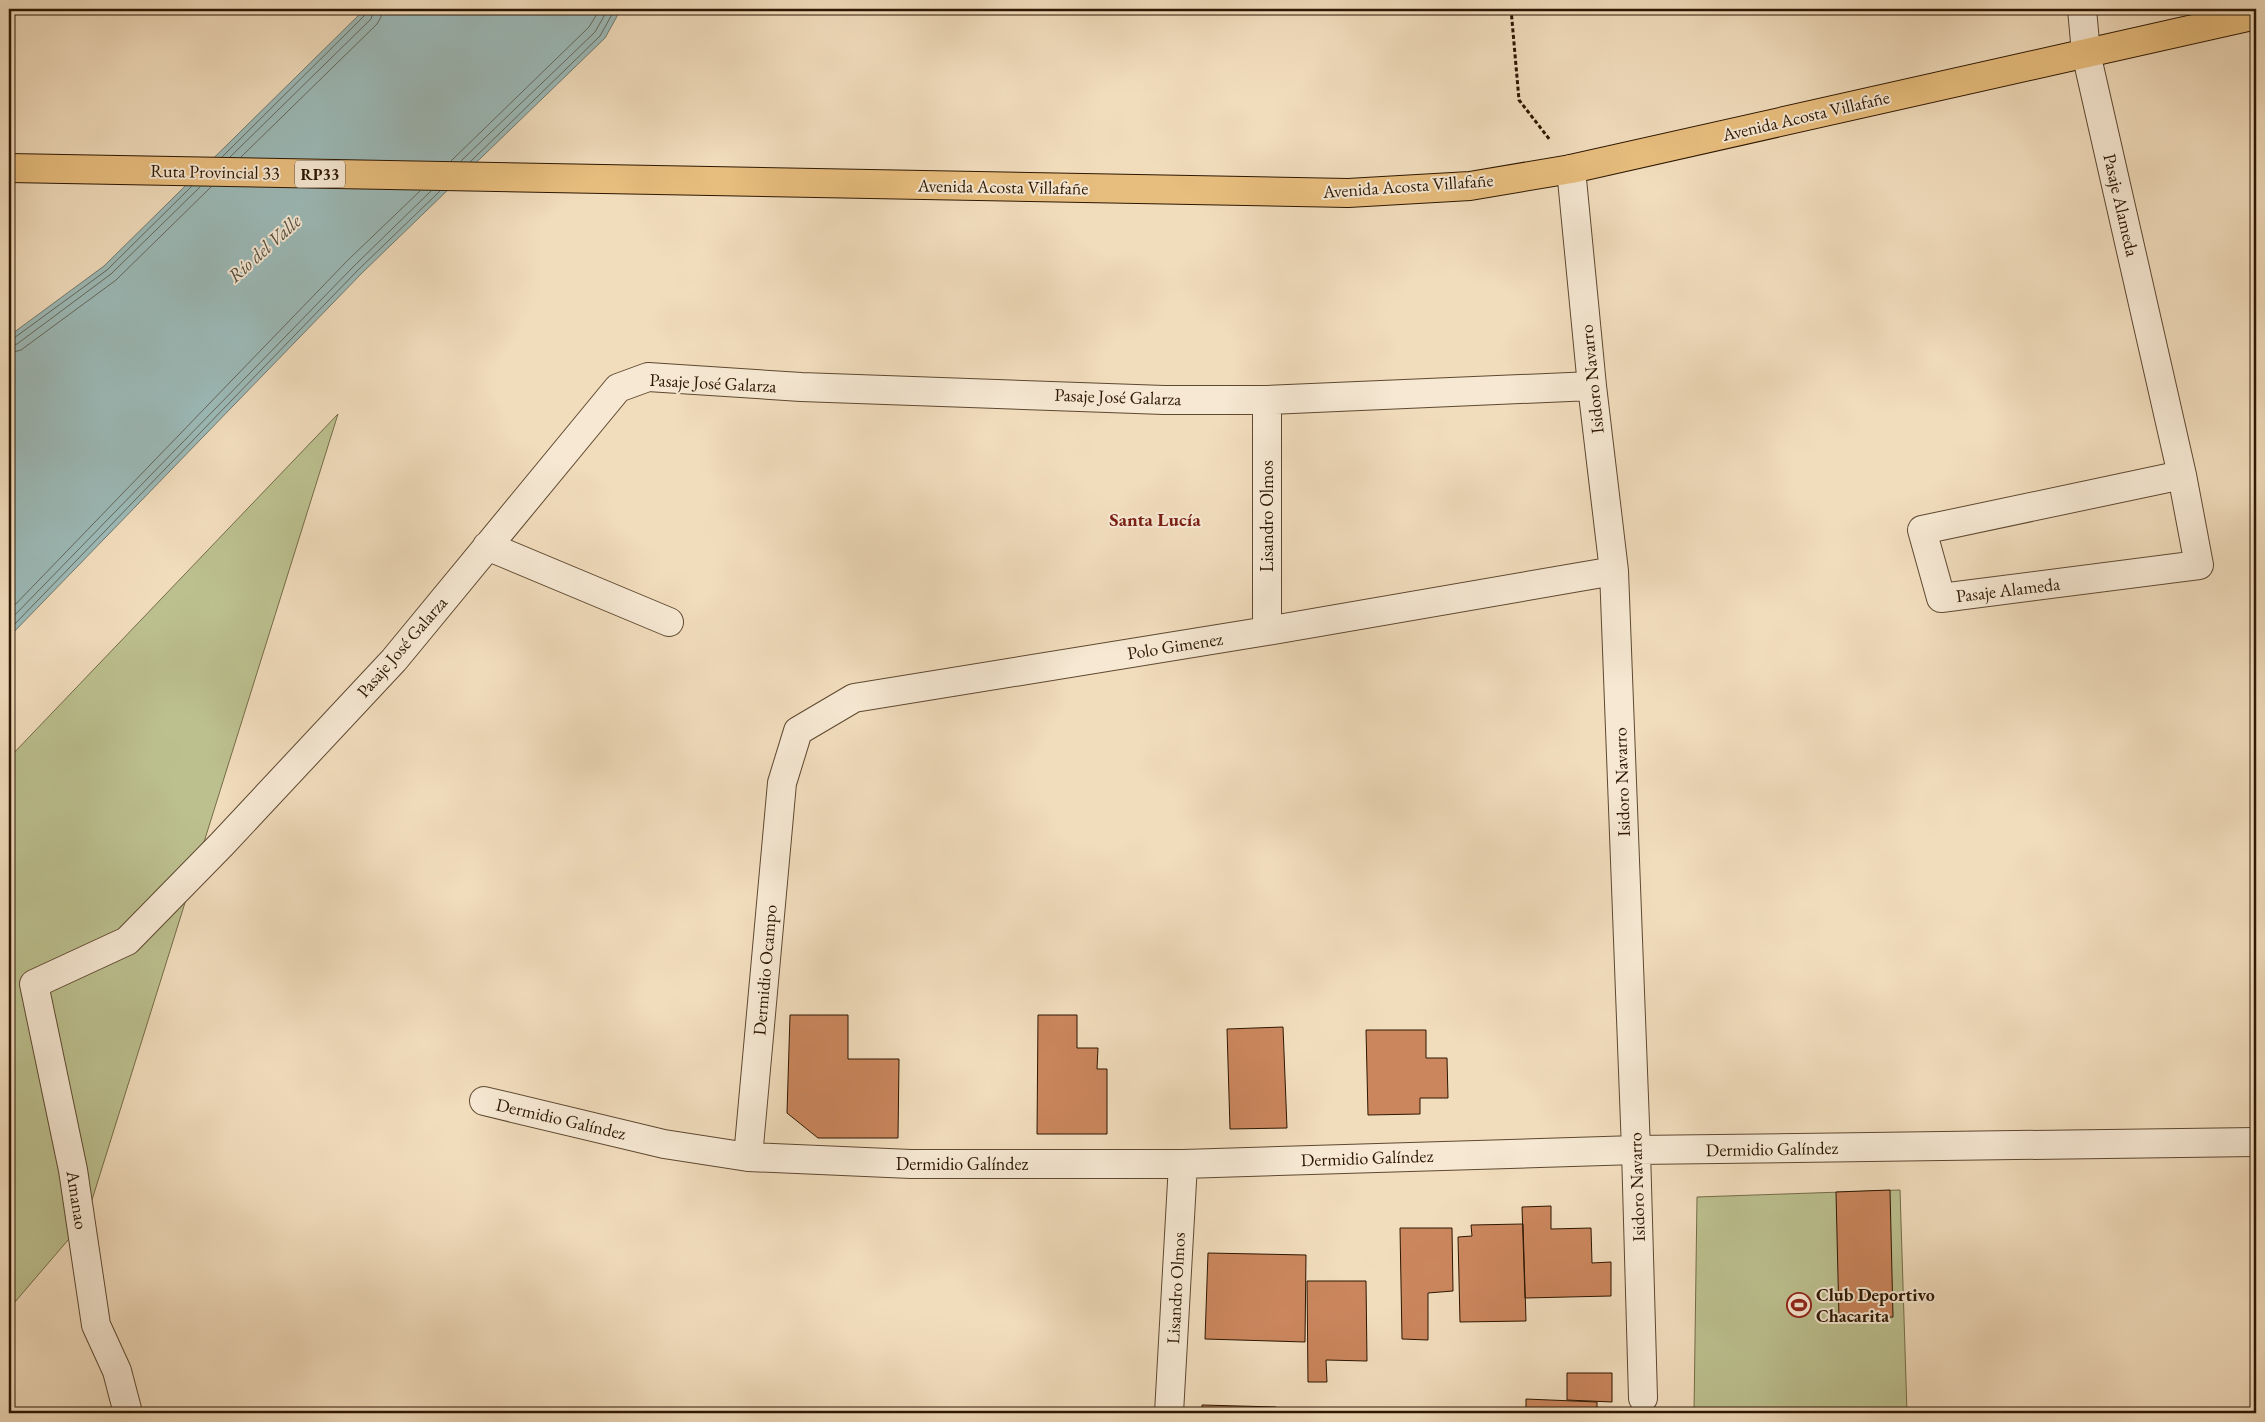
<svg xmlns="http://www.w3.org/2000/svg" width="2265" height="1422" viewBox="0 0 2265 1422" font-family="'EB Garamond',serif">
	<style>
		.green { fill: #bcc08f; stroke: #746c48 }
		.water { fill: #9cbab8; stroke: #70796f }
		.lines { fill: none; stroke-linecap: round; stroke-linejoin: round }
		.shore { stroke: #64685d; stroke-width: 1 }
		.building { fill: #cb865d; stroke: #2d1702 }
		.minor-casing { stroke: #5e4830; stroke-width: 30 }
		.major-casing { stroke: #2d1702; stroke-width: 30 }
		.path { stroke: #2d1702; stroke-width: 3; stroke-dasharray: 4 2.5; stroke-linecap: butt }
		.minor { stroke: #f6e8d3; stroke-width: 28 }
		.major { stroke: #e8be7e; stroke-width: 28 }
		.labels { text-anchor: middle; stroke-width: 4; stroke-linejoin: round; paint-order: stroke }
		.shield { fill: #f6e8d3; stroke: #695641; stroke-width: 1 }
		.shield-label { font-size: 16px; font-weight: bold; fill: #2d1702 }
		.street-label { font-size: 18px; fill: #2d1702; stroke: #f6e8d3 }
		.poi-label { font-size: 18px; font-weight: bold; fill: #2d1702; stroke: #f6e8d3; text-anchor: start }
		.water-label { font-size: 19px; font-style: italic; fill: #545042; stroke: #f6e8d3 }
		.neighbourhood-label { font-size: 19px; font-weight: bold; fill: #7a1f14; stroke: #f6e8d3 }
	</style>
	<rect width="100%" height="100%" fill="#f1dcbc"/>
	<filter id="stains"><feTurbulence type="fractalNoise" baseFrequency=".004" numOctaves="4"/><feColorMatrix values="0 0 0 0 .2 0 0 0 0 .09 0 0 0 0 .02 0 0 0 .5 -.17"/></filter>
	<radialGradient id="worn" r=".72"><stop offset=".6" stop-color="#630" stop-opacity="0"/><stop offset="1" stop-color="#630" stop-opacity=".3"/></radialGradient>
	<path class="green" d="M 338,414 L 86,1219 L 9,1309 L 9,758 Z
		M 1900,1190 L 1907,1413 L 1694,1413 L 1697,1197 Z"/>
	<path class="water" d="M 365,9 L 621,9 L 605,38 L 362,273 L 9,637 L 9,336 L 104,266 Z"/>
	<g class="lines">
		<path class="shore" d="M 222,157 L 366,14 L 368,9
			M 230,157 L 371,19 L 374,9
			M 241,157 L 377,24 L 381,17 L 382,9
			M 451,161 L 589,27 L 600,9
			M 461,161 L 595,32 L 608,9
			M 470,162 L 600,36 L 615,9
			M 9,339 L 14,338 L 107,270 L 192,186
			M 9,346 L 17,344 L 111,274 L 200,187
			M 9,353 L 21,350 L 116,280 L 211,187
			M 9,611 L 348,260 L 420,191
			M 9,621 L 354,266 L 431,191
			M 9,630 L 358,270 L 440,191"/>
	</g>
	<path class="building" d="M 790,1015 L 848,1015 L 848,1059 L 899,1059 L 898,1138 L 818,1138 L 787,1113 Z
		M 1038,1015 L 1077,1015 L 1077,1048 L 1098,1048 L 1097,1069 L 1107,1069 L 1107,1134 L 1037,1134 Z
		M 1283,1027 L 1287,1128 L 1230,1129 L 1227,1029 Z
		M 1366,1030 L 1426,1030 L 1426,1058 L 1447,1058 L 1448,1098 L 1420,1098 L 1420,1114 L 1368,1115 Z
		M 1890,1190 L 1893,1317 L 1839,1319 L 1836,1192 Z
		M 1551,1206 L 1551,1229 L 1591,1228 L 1592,1263 L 1611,1262 L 1611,1296 L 1525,1298 L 1522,1207 Z
		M 1523,1224 L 1526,1321 L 1460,1322 L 1458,1237 L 1472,1236 L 1471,1225 Z
		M 1400,1228 L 1452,1228 L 1453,1291 L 1428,1293 L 1428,1340 L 1402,1339 Z
		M 1208,1253 L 1306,1255 L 1305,1342 L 1205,1339 Z
		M 1307,1281 L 1366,1281 L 1367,1361 L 1326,1360 L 1327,1382 L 1308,1382 Z
		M 1567,1373 L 1612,1373 L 1612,1402 L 1567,1400 Z
		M 1526,1399 L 1597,1402 L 1597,1413 L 1526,1413 Z
		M 1202,1405 L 1276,1407 L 1275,1413 L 1202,1413 Z"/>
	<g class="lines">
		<defs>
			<path id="minor" d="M 2082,9 L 2086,53 L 2182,475 L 2199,565 L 1941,598 L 1922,530 L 2182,475
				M 1571,169 L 1592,386 L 1614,571 L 1636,1150 L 1643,1398
				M 487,546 L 669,622
				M 1267,631 L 1267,400
				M 484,1101 L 664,1144 L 748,1157 L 911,1164 L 1183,1164 L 1636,1150 L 2256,1142
				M 748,1157 L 782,783 L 798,731 L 854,698 L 1267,631 L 1614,571
				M 128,1413 L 117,1371 L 96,1325 L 73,1170 L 34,984 L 127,941 L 222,844 L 394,660 L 618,388 L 648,377 L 801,387 L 1164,400 L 1267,400 L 1592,386
				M 1169,1413 L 1183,1164"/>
			<path id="major" d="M 9,168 L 1348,193 L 1470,186 L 1571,169 L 2256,15"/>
		</defs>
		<use href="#minor" class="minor-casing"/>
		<use href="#major" class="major-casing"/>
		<path class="path" d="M 1511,9 L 1519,100 L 1550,140"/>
		<use href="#minor" class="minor"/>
		<use href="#major" class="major"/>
	</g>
	<defs>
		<symbol id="stadium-ring" viewBox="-11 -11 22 22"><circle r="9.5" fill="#f6e8d3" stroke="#8f2418" stroke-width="1.5"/><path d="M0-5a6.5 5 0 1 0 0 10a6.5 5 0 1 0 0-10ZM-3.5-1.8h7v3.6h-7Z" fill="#8f2418"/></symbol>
	</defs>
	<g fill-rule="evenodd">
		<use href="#stadium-ring" x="1785" y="1291" width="28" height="28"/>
	</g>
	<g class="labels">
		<rect class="shield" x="295" y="160.5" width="50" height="27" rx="4"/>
		<g class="shield-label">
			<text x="320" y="180">RP33</text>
		</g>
		<g class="street-label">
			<text transform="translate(1806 116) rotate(-13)" y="6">Avenida Acosta Villafañe</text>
			<text transform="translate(215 172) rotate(1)" y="6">Ruta Provincial 33</text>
			<text transform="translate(1408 186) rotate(-4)" y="6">Avenida Acosta Villafañe</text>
			<text transform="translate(1003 187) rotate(1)" y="6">Avenida Acosta Villafañe</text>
			<text transform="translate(2121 205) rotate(77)" y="6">Pasaje Alameda</text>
			<text transform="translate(1592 379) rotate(-96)" y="6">Isidoro Navarro</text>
			<text transform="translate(713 383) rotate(3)" y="6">Pasaje José Galarza</text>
			<text transform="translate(1118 397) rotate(2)" y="6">Pasaje José Galarza</text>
			<text transform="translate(1267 516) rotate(-90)" y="6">Lisandro Olmos</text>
			<text transform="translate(2008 590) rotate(-7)" y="6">Pasaje Alameda</text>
			<text transform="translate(1175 646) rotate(-9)" y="6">Polo Gimenez</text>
			<text transform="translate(402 647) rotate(-49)" y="6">Pasaje José Galarza</text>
			<text transform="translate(1622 782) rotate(-92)" y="6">Isidoro Navarro</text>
			<text transform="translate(765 970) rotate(-85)" y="6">Dermidio Ocampo</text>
			<text transform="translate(561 1119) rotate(13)" y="6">Dermidio Galíndez</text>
			<text transform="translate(1772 1149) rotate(-1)" y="6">Dermidio Galíndez</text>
			<text transform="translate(1367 1158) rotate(-2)" y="6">Dermidio Galíndez</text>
			<text x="962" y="1170">Dermidio Galíndez</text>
			<text transform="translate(1637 1187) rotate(-92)" y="6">Isidoro Navarro</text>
			<text transform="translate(77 1200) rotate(81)" y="6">Amanao</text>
			<text transform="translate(1176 1288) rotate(-87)" y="6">Lisandro Olmos</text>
		</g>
		<g class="poi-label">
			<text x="1816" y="1301">Club Deportivo<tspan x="1816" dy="21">Chacarita</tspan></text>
		</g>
		<g class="water-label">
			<text transform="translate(264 248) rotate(-42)" y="7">Río del Valle</text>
		</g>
		<g class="neighbourhood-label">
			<text x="1155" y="526">Santa Lucía</text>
		</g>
	</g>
	<rect width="2265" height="1422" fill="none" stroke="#f1dcbc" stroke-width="30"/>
	<rect x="10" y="10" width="2245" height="1402" fill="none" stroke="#2d1702" stroke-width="2.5"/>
	<rect x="15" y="15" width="2235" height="1392" fill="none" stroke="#2d1702"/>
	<rect width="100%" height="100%" filter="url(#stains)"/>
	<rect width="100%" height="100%" fill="url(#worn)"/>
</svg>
